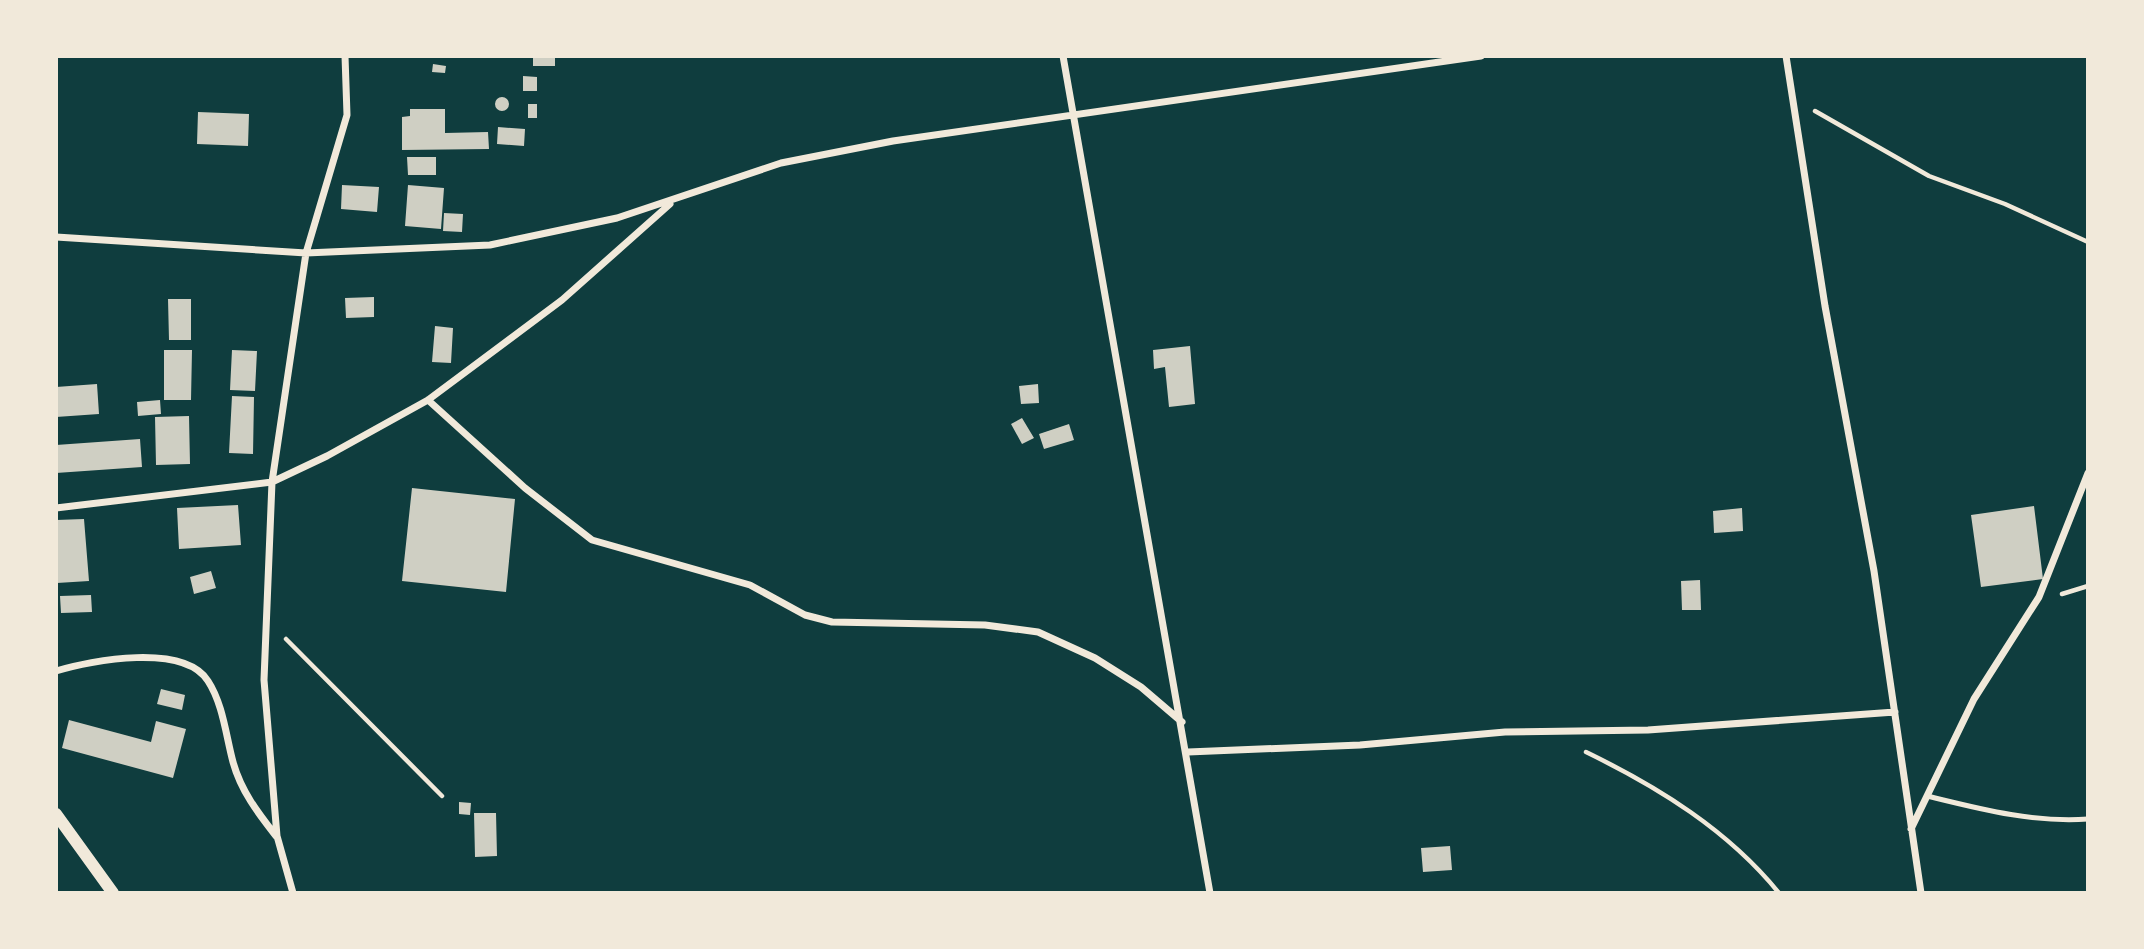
<svg xmlns="http://www.w3.org/2000/svg" width="2144" height="949" viewBox="0 0 2144 949" font-family="Literata,serif">
	<style>
		.building { fill: #cfcfc3 }
		.lines { fill: none; stroke-linecap: round; stroke-linejoin: round }
		.path { stroke: #f1e9da; stroke-width: 4.5 }
		.service { stroke: #f1e9da; stroke-width: 5 }
		.minor { stroke: #f1e9da; stroke-width: 7 }
		.tertiary { stroke: #f1e9da; stroke-width: 12 }
	</style>
	<rect width="100%" height="100%" fill="#0f3d3e"/>
	<path class="building" d="M 533,56 L 555,56 L 555,66 L 533,66 Z
		M 433,64 L 446,66 L 445,73 L 432,72 Z
		M 523,76 L 537,77 L 537,91 L 523,91 Z
		M495 104a7 7 0 1 1 14 0a7 7 0 1 1-14 0Z
		M 528,104 L 537,104 L 537,118 L 528,118 Z
		M 410,109 L 445,109 L 445,133 L 488,132 L 489,149 L 402,150 L 402,117 L 410,116 Z
		M 198,112 L 249,114 L 248,146 L 197,144 Z
		M 498,127 L 525,129 L 524,146 L 497,144 Z
		M 407,157 L 436,157 L 436,175 L 408,175 Z
		M 342,185 L 379,187 L 377,212 L 341,209 Z
		M 408,185 L 444,188 L 441,229 L 405,226 Z
		M 444,213 L 463,214 L 462,232 L 443,231 Z
		M 374,297 L 374,317 L 346,318 L 345,298 Z
		M 168,299 L 191,299 L 191,340 L 169,340 Z
		M 435,326 L 453,328 L 451,363 L 432,362 Z
		M 1190,346 L 1195,404 L 1169,407 L 1165,367 L 1154,369 L 1153,350 Z
		M 164,350 L 192,350 L 191,400 L 164,400 Z
		M 232,350 L 257,351 L 255,391 L 230,390 Z
		M 97,384 L 99,414 L 56,417 L 56,387 Z
		M 1038,384 L 1039,403 L 1021,404 L 1019,386 Z
		M 232,396 L 254,397 L 253,454 L 229,453 Z
		M 160,400 L 161,414 L 138,416 L 137,402 Z
		M 189,416 L 190,464 L 156,465 L 155,417 Z
		M 1022,418 L 1034,438 L 1022,444 L 1011,424 Z
		M 1069,424 L 1074,440 L 1044,449 L 1039,434 Z
		M 140,439 L 142,467 L 56,473 L 56,445 Z
		M 412,488 L 515,499 L 506,592 L 402,581 Z
		M 238,505 L 241,545 L 179,549 L 177,508 Z
		M 2034,506 L 2043,579 L 1981,587 L 1971,515 Z
		M 1742,508 L 1743,531 L 1714,533 L 1713,511 Z
		M 84,519 L 89,581 L 57,583 L 56,520 Z
		M 211,571 L 216,588 L 194,594 L 190,577 Z
		M 1700,580 L 1701,610 L 1682,610 L 1681,581 Z
		M 91,595 L 92,612 L 61,613 L 60,596 Z
		M 161,689 L 185,695 L 182,710 L 157,704 Z
		M 69,720 L 151,742 L 156,721 L 186,729 L 173,778 L 62,748 Z
		M 459,802 L 471,803 L 470,815 L 459,814 Z
		M 474,813 L 496,813 L 497,856 L 475,857 Z
		M 1450,846 L 1452,870 L 1423,872 L 1421,848 Z"/>
	<g class="lines">
		<path class="path" d="M 1815,111 L 1929,176 L 2005,204 L 2088,242
			M 2062,594 L 2088,586
			M 286,639 L 442,796
			M 1586,752 C 1658,787 1728,830 1779,893"/>
		<path class="service" d="M 1927,796 C 1980,809 2033,823 2088,819"/>
		<path class="minor" d="M 1063,56 L 1210,893
			M 1786,56 L 1825,306 L 1874,571 L 1921,893
			M 56,237 L 306,253 L 490,245 L 617,218 L 781,163 L 893,141 L 1481,56
			M 428,400 L 525,488 L 592,540 L 750,585 L 805,615 L 832,622 L 985,625 L 1038,632 L 1095,658 L 1141,687 L 1182,722
			M 56,508 L 272,482 L 327,456 L 428,400 L 562,300 L 670,204
			M 56,671 C 92,660 184,643 208,681 C 223,704 226,736 233,762 C 241,791 258,813 276,836
			M 1188,752 L 1360,745 L 1505,732 L 1648,730 L 1895,712
			M 1911,829 L 1974,699 L 2039,597 L 2088,473
			M 293,893 L 277,836 L 264,680 L 272,482 L 306,253 L 347,115 L 345,56"/>
		<path class="tertiary" d="M 56,814 L 113,893"/>
	</g>
	<rect width="2144" height="949" fill="none" stroke="#f1e9da" stroke-width="116"/>
</svg>
